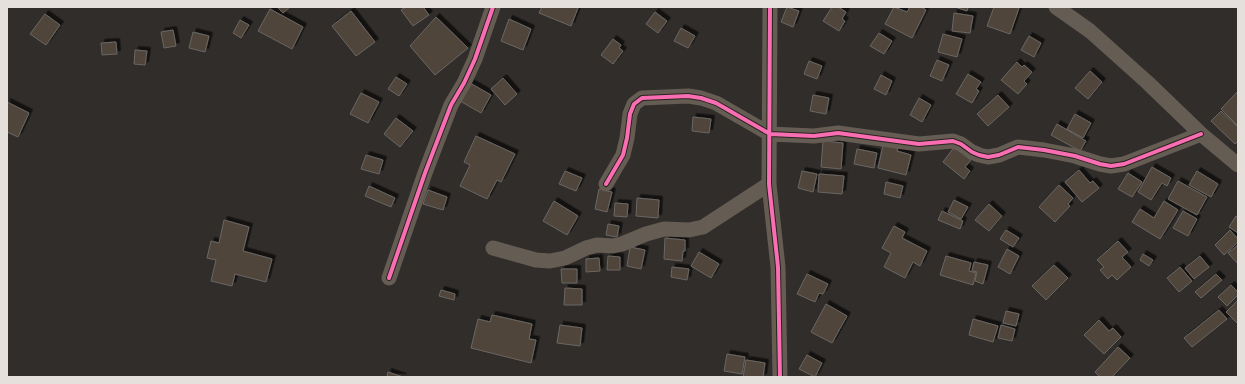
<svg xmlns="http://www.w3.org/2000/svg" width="1245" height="384" viewBox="0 0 1245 384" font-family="Spectral,serif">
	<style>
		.building { fill: #4f443a; stroke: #6a6764; filter: url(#shadow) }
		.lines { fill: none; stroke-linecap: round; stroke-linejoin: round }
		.street { stroke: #655c54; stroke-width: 15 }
		.cycleway-casing { stroke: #2a231d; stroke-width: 6 }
		.cycleway { stroke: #f96db3; stroke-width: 4 }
	</style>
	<defs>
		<filter id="shadow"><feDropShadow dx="3.5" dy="-3.5" stdDeviation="0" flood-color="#0009"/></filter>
	</defs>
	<rect width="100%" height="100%" fill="#302d2a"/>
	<path class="building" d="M 277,7 L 290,7 L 283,13 Z
		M 406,7 L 423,7 L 429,15 L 413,26 L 401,10 Z
		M 542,7 L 576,7 L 578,8 L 571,26 L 539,13 Z
		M 787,7 L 799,11 L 793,27 L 781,22 Z
		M 832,7 L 838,7 L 846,12 L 842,19 L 845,21 L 839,31 L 823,21 Z
		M 894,7 L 907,12 L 910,7 L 921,7 L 926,10 L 912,38 L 885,24 Z
		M 955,7 L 968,7 L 967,11 Z
		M 994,7 L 1015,7 L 1019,8 L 1010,34 L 987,26 Z
		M 270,9 L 303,27 L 292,49 L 258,31 Z
		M 351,11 L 375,42 L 356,56 L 332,26 Z
		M 655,12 L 667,21 L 658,33 L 646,24 Z
		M 954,13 L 973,16 L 970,33 L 952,31 Z
		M 45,14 L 60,25 L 46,45 L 30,34 Z
		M 436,17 L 468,48 L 435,75 L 410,46 Z
		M 509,19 L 531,29 L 523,50 L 501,41 Z
		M 240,20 L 249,25 L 241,38 L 233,33 Z
		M 681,28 L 695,36 L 688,48 L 674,41 Z
		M 173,30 L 176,46 L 164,48 L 161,32 Z
		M 193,32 L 209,36 L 205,52 L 189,48 Z
		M 879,33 L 892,41 L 884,54 L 870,46 Z
		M 943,34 L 962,39 L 957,57 L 938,52 Z
		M 1029,36 L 1041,43 L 1034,57 L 1021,50 Z
		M 613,39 L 621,45 L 619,48 L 623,51 L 613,64 L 601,55 Z
		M 116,42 L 117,54 L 102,55 L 101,43 Z
		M 135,50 L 147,51 L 145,65 L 134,64 Z
		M 937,60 L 949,65 L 942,81 L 930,76 Z
		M 809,61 L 822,66 L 817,79 L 804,74 Z
		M 1017,62 L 1022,67 L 1024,65 L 1032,72 L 1024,81 L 1027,84 L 1018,94 L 1001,80 Z
		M 1090,71 L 1102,82 L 1088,99 L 1075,88 Z
		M 968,74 L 981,82 L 976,89 L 979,91 L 972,103 L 956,94 Z
		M 881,75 L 892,81 L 886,95 L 874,89 Z
		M 396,77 L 407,84 L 399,96 L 388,89 Z
		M 503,78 L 517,94 L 505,105 L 491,89 Z
		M 470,83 L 491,95 L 481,113 L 460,101 Z
		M 1238,91 L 1238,126 L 1221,109 Z
		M 361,93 L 379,102 L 368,123 L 350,114 Z
		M 813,95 L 829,98 L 826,114 L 810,111 Z
		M 998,95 L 1009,107 L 988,126 L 977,114 Z
		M 919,98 L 931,105 L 922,122 L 910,115 Z
		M 7,102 L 29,113 L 18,137 L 7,132 Z
		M 1221,111 L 1238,127 L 1238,141 L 1235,144 L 1211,121 Z
		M 1075,114 L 1091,123 L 1083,138 L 1067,129 Z
		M 693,117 L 711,119 L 709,133 L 692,131 Z
		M 396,118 L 413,131 L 400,147 L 384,134 Z
		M 1057,124 L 1086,141 L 1080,151 L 1051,135 Z
		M 476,136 L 515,154 L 501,182 L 497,180 L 487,199 L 460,186 L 470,165 L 464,162 Z
		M 823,141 L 843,143 L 841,169 L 821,167 Z
		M 883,145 L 898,148 L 897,151 L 911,155 L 906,175 L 878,168 Z
		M 955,146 L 971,160 L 965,167 L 970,171 L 964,179 L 943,162 Z
		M 857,149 L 877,153 L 874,168 L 854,164 Z
		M 366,155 L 383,160 L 379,174 L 361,169 Z
		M 1152,167 L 1171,178 L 1167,186 L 1162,183 L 1151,200 L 1138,192 Z
		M 1079,170 L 1090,183 L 1093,181 L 1099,188 L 1082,202 L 1065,182 Z
		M 565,171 L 582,178 L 576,191 L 559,184 Z
		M 802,171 L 817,174 L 813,192 L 798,188 Z
		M 1197,171 L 1218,184 L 1211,197 L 1189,185 Z
		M 1128,173 L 1142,182 L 1132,197 L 1118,189 Z
		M 819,174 L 844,176 L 842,194 L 818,192 Z
		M 1178,181 L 1207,197 L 1197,215 L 1168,199 Z
		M 886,182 L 903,186 L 900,198 L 884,194 Z
		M 1059,185 L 1073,198 L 1068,204 L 1070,206 L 1055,222 L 1039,207 Z
		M 369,186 L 395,198 L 391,207 L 365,196 Z
		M 599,189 L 612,192 L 607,212 L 595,209 Z
		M 428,190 L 447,197 L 443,210 L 423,204 Z
		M 637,198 L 659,200 L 658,218 L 636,216 Z
		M 954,200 L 968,207 L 961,219 L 948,212 Z
		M 554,201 L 578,216 L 567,235 L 543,221 Z
		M 1164,201 L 1178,210 L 1160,239 L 1132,222 L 1140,209 L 1154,218 Z
		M 615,203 L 628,204 L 627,217 L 614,216 Z
		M 989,204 L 1002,216 L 989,231 L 975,220 Z
		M 942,211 L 963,221 L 960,229 L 938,220 Z
		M 1183,211 L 1197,219 L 1188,236 L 1173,228 Z
		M 1236,216 L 1238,217 L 1238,233 L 1229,227 Z
		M 224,220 L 249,227 L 243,251 L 272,259 L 266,282 L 235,274 L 232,286 L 211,281 L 216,260 L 207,258 L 211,241 L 219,243 Z
		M 608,224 L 619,226 L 617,237 L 606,235 Z
		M 894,226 L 905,232 L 902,238 L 927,251 L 920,266 L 913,262 L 905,278 L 884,267 L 891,253 L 882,248 Z
		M 1006,230 L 1019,238 L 1013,247 L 1000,239 Z
		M 1230,230 L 1238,239 L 1238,242 L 1224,255 L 1215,245 Z
		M 665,238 L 685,240 L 685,251 L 683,251 L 682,261 L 664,259 Z
		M 1118,241 L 1128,252 L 1122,257 L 1131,267 L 1117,280 L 1112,275 L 1108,279 L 1100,270 L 1104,267 L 1097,260 Z
		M 1238,245 L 1238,264 L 1228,253 Z
		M 630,247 L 645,250 L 641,269 L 627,266 Z
		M 1007,249 L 1019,256 L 1010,274 L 998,267 Z
		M 699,252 L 719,264 L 711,278 L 691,266 Z
		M 1143,254 L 1153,260 L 1149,266 L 1140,260 Z
		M 608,256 L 620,257 L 620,270 L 607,270 Z
		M 946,256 L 971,263 L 969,271 L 976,273 L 973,285 L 940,275 Z
		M 1200,256 L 1209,267 L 1194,279 L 1185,268 Z
		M 599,258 L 600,271 L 586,272 L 586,259 Z
		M 974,262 L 988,265 L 983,284 L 975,281 L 977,272 L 972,271 Z
		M 1054,265 L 1068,278 L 1046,300 L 1032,286 Z
		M 672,267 L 689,269 L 687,280 L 671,277 Z
		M 1180,267 L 1192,281 L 1179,292 L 1167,278 Z
		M 561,269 L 577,269 L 577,283 L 562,283 Z
		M 807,274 L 828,284 L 823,294 L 819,293 L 815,302 L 797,294 Z
		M 1216,274 L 1222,280 L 1201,298 L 1195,292 Z
		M 1231,285 L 1238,292 L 1238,295 L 1227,306 L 1218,297 Z
		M 565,288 L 582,289 L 582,305 L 564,305 Z
		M 441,290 L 455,294 L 454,300 L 439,296 Z
		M 1238,300 L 1238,324 L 1226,312 Z
		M 826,304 L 847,316 L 832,343 L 811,332 Z
		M 1219,310 L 1227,319 L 1192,347 L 1184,338 Z
		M 1006,311 L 1019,314 L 1016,326 L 1003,323 Z
		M 492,315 L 532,324 L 529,339 L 536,340 L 531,363 L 471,348 L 478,319 L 490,322 Z
		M 973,319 L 998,326 L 993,342 L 969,335 Z
		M 1099,320 L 1109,331 L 1113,328 L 1121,337 L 1104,354 L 1084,335 Z
		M 560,325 L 582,328 L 580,346 L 557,343 Z
		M 1001,325 L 1015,329 L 1012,341 L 998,338 Z
		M 1118,347 L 1130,358 L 1112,377 L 1100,377 L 1095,372 Z
		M 727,354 L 745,357 L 742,374 L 724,371 Z
		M 807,355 L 822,363 L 815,377 L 799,369 Z
		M 746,360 L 765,363 L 763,377 L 743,377 Z
		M 388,372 L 403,377 L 387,377 Z"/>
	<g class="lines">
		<path class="street" d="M 770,7 L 769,184 L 778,267 L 780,377
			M 1056,7 L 1090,31 L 1147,82 L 1201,134 L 1238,165
			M 606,184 L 623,155 L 627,138 L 630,114 L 634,104 L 642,98 L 688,96 L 701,98 L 716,103 L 770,134 L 814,136 L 838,133 L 919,144 L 953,141 L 961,144 L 972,152 L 979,155 L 988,157 L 999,155 L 1018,147 L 1044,150 L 1075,156 L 1100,164 L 1111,166 L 1124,164 L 1201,134
			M 493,248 L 536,260 L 550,261 L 565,258 L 586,248 L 597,245 L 613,246 L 622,244 L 646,234 L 664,229 L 689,230 L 703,227 L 769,184
			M 389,278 L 425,173 L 451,105 L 464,83 L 475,59 L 493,7"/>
		<defs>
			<path id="cycleway" d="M 770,7 L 769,184 L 778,267 L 780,377
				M 606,184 L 623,155 L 627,138 L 630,114 L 634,104 L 642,98 L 688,96 L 701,98 L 716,103 L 770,134 L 814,136 L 838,133 L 919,144 L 953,141 L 961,144 L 972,152 L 979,155 L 988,157 L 999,155 L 1018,147 L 1044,150 L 1075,156 L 1100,164 L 1111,166 L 1124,164 L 1201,134
				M 389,278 L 425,173 L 451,105 L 464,83 L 475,59 L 493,7"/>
		</defs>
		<use href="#cycleway" class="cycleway-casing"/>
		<use href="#cycleway" class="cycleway"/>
	</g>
	<rect width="1245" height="384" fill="none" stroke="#e6e0dc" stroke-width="16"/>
</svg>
